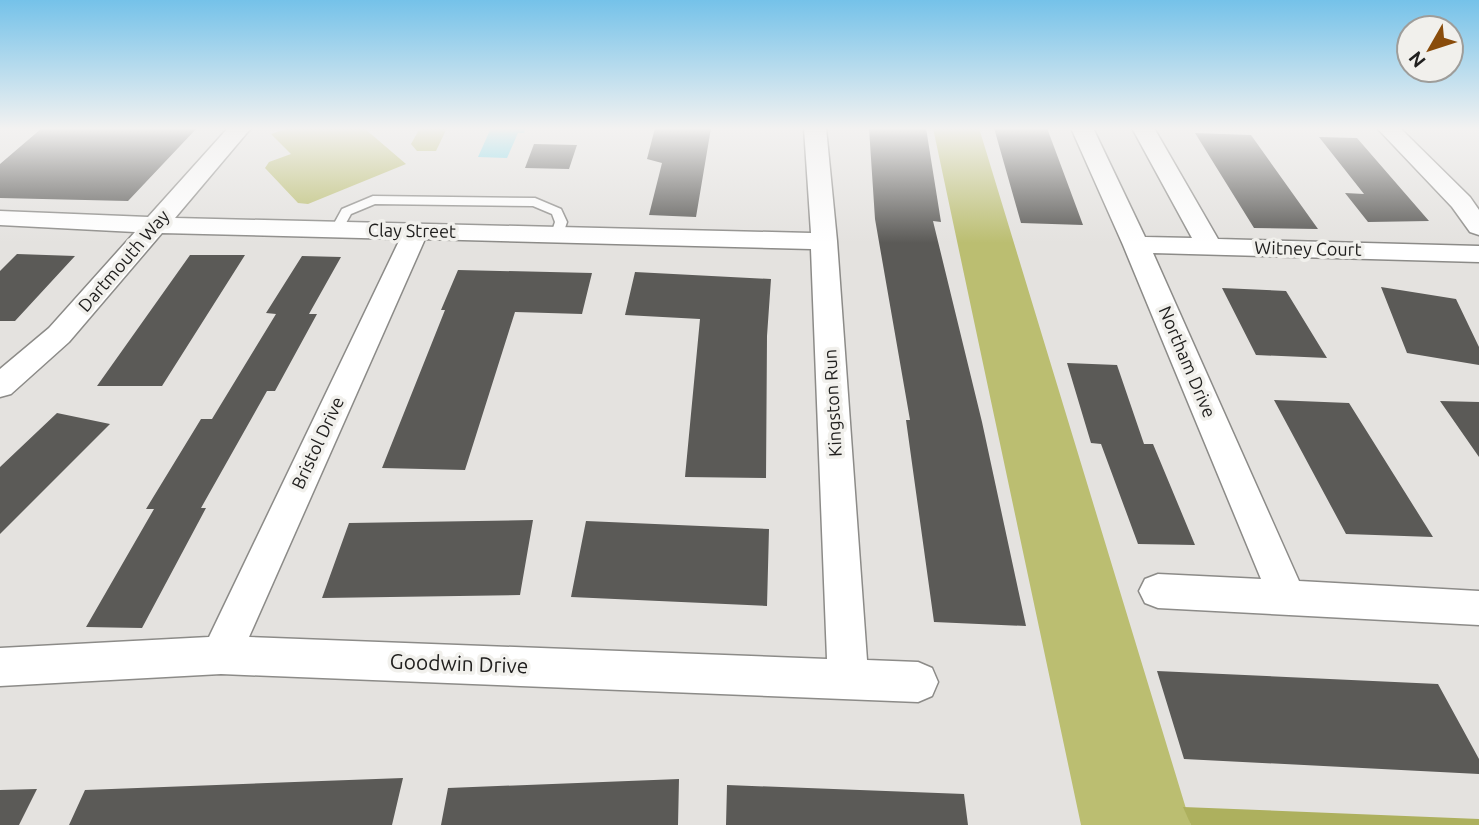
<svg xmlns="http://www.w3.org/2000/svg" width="1479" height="825" viewBox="0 0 1479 825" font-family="Ubuntu,sans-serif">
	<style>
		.green { fill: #bbbe71 }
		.forest { fill: #adb05e }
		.water { fill: #68d6eb }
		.building { fill: #5b5a57 }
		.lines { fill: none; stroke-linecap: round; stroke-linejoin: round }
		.service-casing { stroke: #8c8b88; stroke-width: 3 }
		.minor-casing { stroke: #8c8b88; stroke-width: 3 }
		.service { fill: #fff; fill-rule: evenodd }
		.minor { fill: #fff; fill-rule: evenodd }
		.labels { text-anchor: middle; stroke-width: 7; stroke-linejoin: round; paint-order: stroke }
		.street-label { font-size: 18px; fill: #21201f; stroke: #f1f0ec }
		.near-street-label { font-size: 21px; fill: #21201f; stroke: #f1f0ec }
	</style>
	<rect width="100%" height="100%" fill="#e4e2df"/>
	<path class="green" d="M 288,128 L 364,128 L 406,164 L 308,204 L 298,203 L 265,168 L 269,162 L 291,154 L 271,134 Z
		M 420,128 L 447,128 L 436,151 L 417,151 L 411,144 Z
		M 933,128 L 979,128 L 1191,825 L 1081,825 Z"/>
	<path class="forest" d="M 1183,807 L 1479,819 L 1479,825 L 1191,825 Z"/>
	<path class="water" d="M 491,128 L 526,128 L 524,133 L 518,133 L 507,158 L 478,157 Z"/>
	<path class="building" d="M 42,128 L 197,128 L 128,201 L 0,198 L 0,164 Z
		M 655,128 L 711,128 L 696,217 L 649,215 L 662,163 L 647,159 Z
		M 869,128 L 926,128 L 941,222 L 933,221 L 982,422 L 1026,626 L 934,622 L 906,420 L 910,420 L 875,219 Z
		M 994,128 L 1047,128 L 1083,225 L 1021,223 Z
		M 1195,133 L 1251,135 L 1318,229 L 1254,228 Z
		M 1319,137 L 1357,138 L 1429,221 L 1368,222 L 1345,193 L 1364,194 Z
		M 534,144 L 577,145 L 569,169 L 525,168 Z
		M 17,254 L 75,256 L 15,321 L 0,321 L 0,271 Z
		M 190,255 L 245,255 L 162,386 L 97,386 Z
		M 302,256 L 341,257 L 309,314 L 317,314 L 275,391 L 267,391 L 201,508 L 206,508 L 142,628 L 86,627 L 154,509 L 146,509 L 201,419 L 212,419 L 276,314 L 266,313 Z
		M 458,270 L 592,273 L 582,314 L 515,312 L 465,470 L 382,468 L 445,310 L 441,310 Z
		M 635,272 L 771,279 L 767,336 L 766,478 L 685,477 L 700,319 L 625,315 Z
		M 1381,287 L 1456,299 L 1479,347 L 1479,365 L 1407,353 Z
		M 1222,288 L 1286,291 L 1327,358 L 1256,355 Z
		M 1067,363 L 1117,365 L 1144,444 L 1153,444 L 1195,545 L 1138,544 L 1101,444 L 1091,443 Z
		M 1274,400 L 1349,403 L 1433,537 L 1346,534 Z
		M 1440,401 L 1479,402 L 1479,457 Z
		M 57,413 L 110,424 L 0,534 L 0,467 Z
		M 533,520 L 520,595 L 322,598 L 349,523 Z
		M 586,521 L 769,529 L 767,606 L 571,597 Z
		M 1157,671 L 1438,684 L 1479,759 L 1479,774 L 1184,759 Z
		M 403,778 L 392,825 L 69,825 L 85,790 Z
		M 679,779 L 678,825 L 441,825 L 448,788 Z
		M 727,785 L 964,794 L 968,825 L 726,825 Z
		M 37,789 L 19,825 L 0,825 L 0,790 Z"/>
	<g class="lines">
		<defs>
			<path id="service" d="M 373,196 L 535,198 L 561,209 L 567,222 L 563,234 L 557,238 L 551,234 L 555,222 L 552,214 L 533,206 L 375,204 L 351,214 L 341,232 L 333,232 L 331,229 L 342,209 Z"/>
			<path id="minor" d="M 228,128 L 251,128 L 175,218 L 811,233 L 804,128 L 826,128 L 837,241 L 867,660 L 918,662 L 932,668 L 938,682 L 932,696 L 918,702 L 221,674 L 0,686 L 0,648 L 209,637 L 400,239 L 162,233 L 69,342 L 11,394 L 0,397 L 0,369 L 49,328 L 135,232 L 0,225 L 0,211 L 148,217 ZM 425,239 L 811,249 L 827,659 L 249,637 Z
				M 1071,128 L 1093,128 L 1145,237 L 1192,238 L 1132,128 L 1154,128 L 1218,239 L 1479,246 L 1479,262 L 1153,253 L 1299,581 L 1479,591 L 1479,625 L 1158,608 L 1145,603 L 1139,591 L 1145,579 L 1158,574 L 1261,579 L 1123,245 Z
				M 1377,128 L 1400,128 L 1470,197 L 1479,210 L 1479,235 L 1470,232 L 1452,207 Z"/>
		</defs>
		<use href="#service" class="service-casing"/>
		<use href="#minor" class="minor-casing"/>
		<use href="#service" class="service"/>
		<use href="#minor" class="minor"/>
	</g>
	<linearGradient id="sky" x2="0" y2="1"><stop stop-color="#75c2e9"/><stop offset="0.53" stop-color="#f3f2f1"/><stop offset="1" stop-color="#f3f2f1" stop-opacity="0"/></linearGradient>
	<rect width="1479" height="243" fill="url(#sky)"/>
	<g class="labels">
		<g class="street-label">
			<text transform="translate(412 231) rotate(1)" y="6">Clay Street</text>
			<text transform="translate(1308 249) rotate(1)" y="6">Witney Court</text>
			<text transform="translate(124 261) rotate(-49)" y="6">Dartmouth Way</text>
			<text transform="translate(1187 362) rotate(67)" y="6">Northam Drive</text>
			<text transform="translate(833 403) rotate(-93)" y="6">Kingston Run</text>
			<text transform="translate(318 443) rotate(-65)" y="6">Bristol Drive</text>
		</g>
		<g class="near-street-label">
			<text transform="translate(459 664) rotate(2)" y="7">Goodwin Drive</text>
		</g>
	</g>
	<g transform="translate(1430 49) rotate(231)"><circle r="33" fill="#f1f0ec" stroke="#9e9d9a" stroke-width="2"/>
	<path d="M0-5L12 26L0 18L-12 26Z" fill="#894c0b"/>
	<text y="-10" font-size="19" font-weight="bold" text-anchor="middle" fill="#21201f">N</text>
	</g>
</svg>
